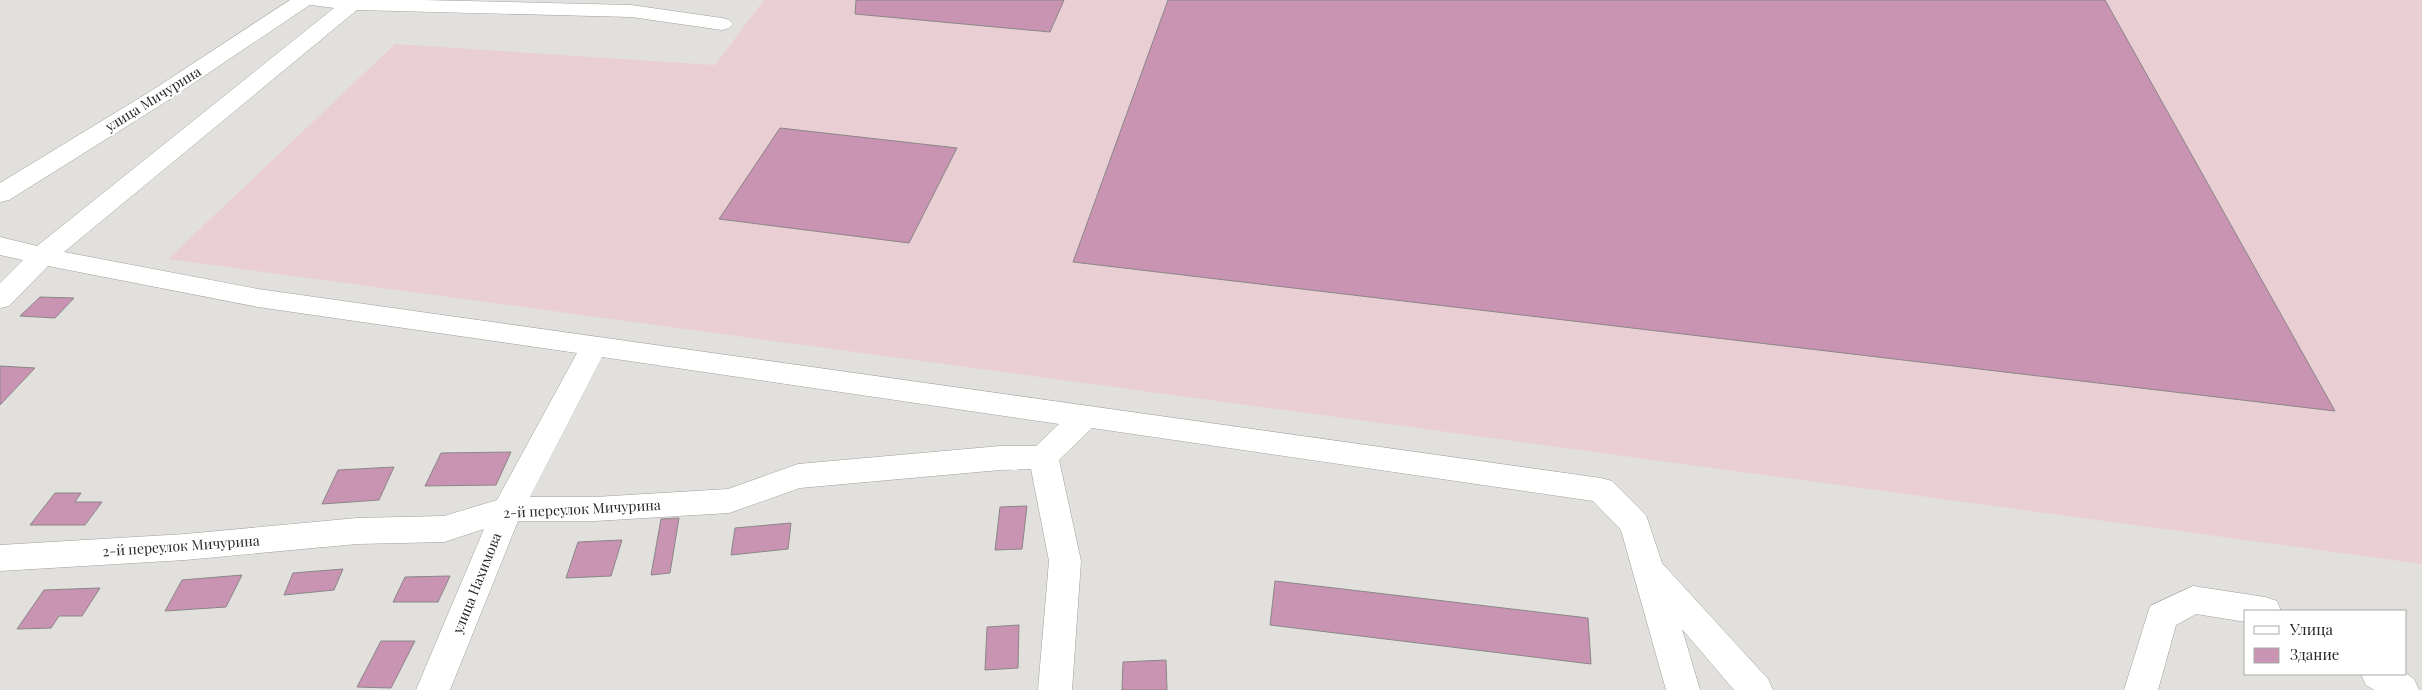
<svg xmlns="http://www.w3.org/2000/svg" width="2422" height="690" viewBox="0 0 2422 690" font-family="'Playfair Display',serif">
	<style>
		.industrial { fill: #e9cfd4 }
		.building { fill: #c894b1; stroke: #8a8688 }
		.lines { fill: none; stroke-linecap: round; stroke-linejoin: round }
		.minor-casing { stroke: #a19f9c; stroke-width: 1 }
		.major-casing { stroke: #a19f9c; stroke-width: 1 }
		.minor { fill: #fff; fill-rule: evenodd }
		.major { fill: #fff; fill-rule: evenodd }
		.labels { text-anchor: middle; stroke-width: 4.5; stroke-linejoin: round; paint-order: stroke }
		.street-label { font-size: 14px; fill: #272725; stroke: #fff }
	</style>
	<rect width="100%" height="100%" fill="#e2e0dd"/>
	<path class="industrial" d="M 764,0 L 2422,0 L 2422,564 L 168,259 L 395,44 L 715,65 Z"/>
	<path class="building" d="M 856,0 L 1064,0 L 1050,32 L 855,14 Z
		M 1168,0 L 2105,0 L 2335,411 L 1073,262 Z
		M 780,128 L 957,148 L 909,243 L 719,219 Z
		M 40,297 L 74,298 L 55,318 L 20,316 Z
		M 0,366 L 35,368 L 0,405 Z
		M 511,452 L 496,485 L 425,486 L 441,453 Z
		M 394,467 L 379,500 L 322,504 L 338,470 Z
		M 55,493 L 81,493 L 75,502 L 102,502 L 85,525 L 30,525 Z
		M 1027,506 L 1022,549 L 995,550 L 1000,507 Z
		M 679,518 L 670,573 L 651,575 L 661,519 Z
		M 791,523 L 788,549 L 731,555 L 735,528 Z
		M 622,540 L 611,576 L 566,578 L 578,542 Z
		M 343,569 L 334,590 L 284,595 L 293,573 Z
		M 242,575 L 226,607 L 165,611 L 182,580 Z
		M 450,576 L 438,602 L 393,602 L 405,577 Z
		M 1275,581 L 1588,618 L 1591,664 L 1270,625 Z
		M 100,588 L 82,616 L 59,616 L 51,628 L 17,629 L 44,590 Z
		M 1019,625 L 1018,668 L 985,670 L 987,627 Z
		M 381,641 L 415,641 L 391,688 L 357,687 Z
		M 1166,660 L 1167,690 L 1122,690 L 1123,662 Z"/>
	<g class="lines">
		<defs>
			<path id="minor" d="M 301,0 L 422,0 L 631,5 L 722,18 L 729,20 L 733,24 L 729,28 L 722,30 L 631,17 L 357,10 L 64,252 L 258,289 L 1601,478 L 1612,481 L 1646,515 L 1662,563 L 1768,679 L 1773,690 L 1734,690 L 1682,629 L 1700,690 L 1666,690 L 1621,530 L 1593,501 L 1092,428 L 1059,460 L 1081,561 L 1072,690 L 1038,690 L 1049,561 L 1031,469 L 1000,470 L 800,488 L 729,513 L 595,521 L 518,521 L 450,690 L 416,690 L 484,529 L 444,542 L 357,544 L 185,560 L 0,571 L 0,545 L 185,534 L 357,518 L 444,516 L 497,500 L 577,353 L 258,307 L 48,266 L 9,306 L 0,308 L 0,283 L 23,260 L 0,255 L 0,237 L 37,246 L 334,8 L 304,4 ZM 602,357 L 1059,424 L 1036,446 L 1000,446 L 798,464 L 728,489 L 595,497 L 530,497 Z
				M 2193,586 L 2265,597 L 2277,601 L 2281,611 L 2246,611 L 2246,622 L 2196,614 L 2176,625 L 2158,690 L 2124,690 L 2150,606 Z
				M 2406,673 L 2414,679 L 2419,690 L 2374,690 L 2366,685 L 2361,674 Z"/>
			<path id="major" d="M 290,0 L 314,0 L 311,4 L 167,101 L 9,200 L 0,202 L 0,183 L 151,91 Z"/>
		</defs>
		<use href="#minor" class="minor-casing"/>
		<use href="#major" class="major-casing"/>
		<use href="#minor" class="minor"/>
		<use href="#major" class="major"/>
	</g>
	<g class="labels">
		<g class="street-label">
			<text transform="translate(153 99) rotate(-32)" y="5">улица Мичурина</text>
			<text transform="translate(582 509) rotate(-3)" y="5">2-й переулок Мичурина</text>
			<text transform="translate(181 546) rotate(-4)" y="5">2-й переулок Мичурина</text>
			<text transform="translate(477 583) rotate(-68)" y="5">улица Нахимова</text>
		</g>
	</g>
	<rect x="2244" y="610" width="162" height="65" fill="#ffffff" stroke="#a9a9a8"/>
	<rect x="2254" y="626" width="25" height="8" fill="#ffffff" stroke="#a9a9a8"/>
	<text x="2290" y="635" font-size="15" fill="#272725">Улица</text>
	<rect x="2254" y="648" width="25" height="15" fill="#c894b1" stroke="#a9a9a8"/>
	<text x="2290" y="660" font-size="15" fill="#272725">Здание</text>
</svg>
